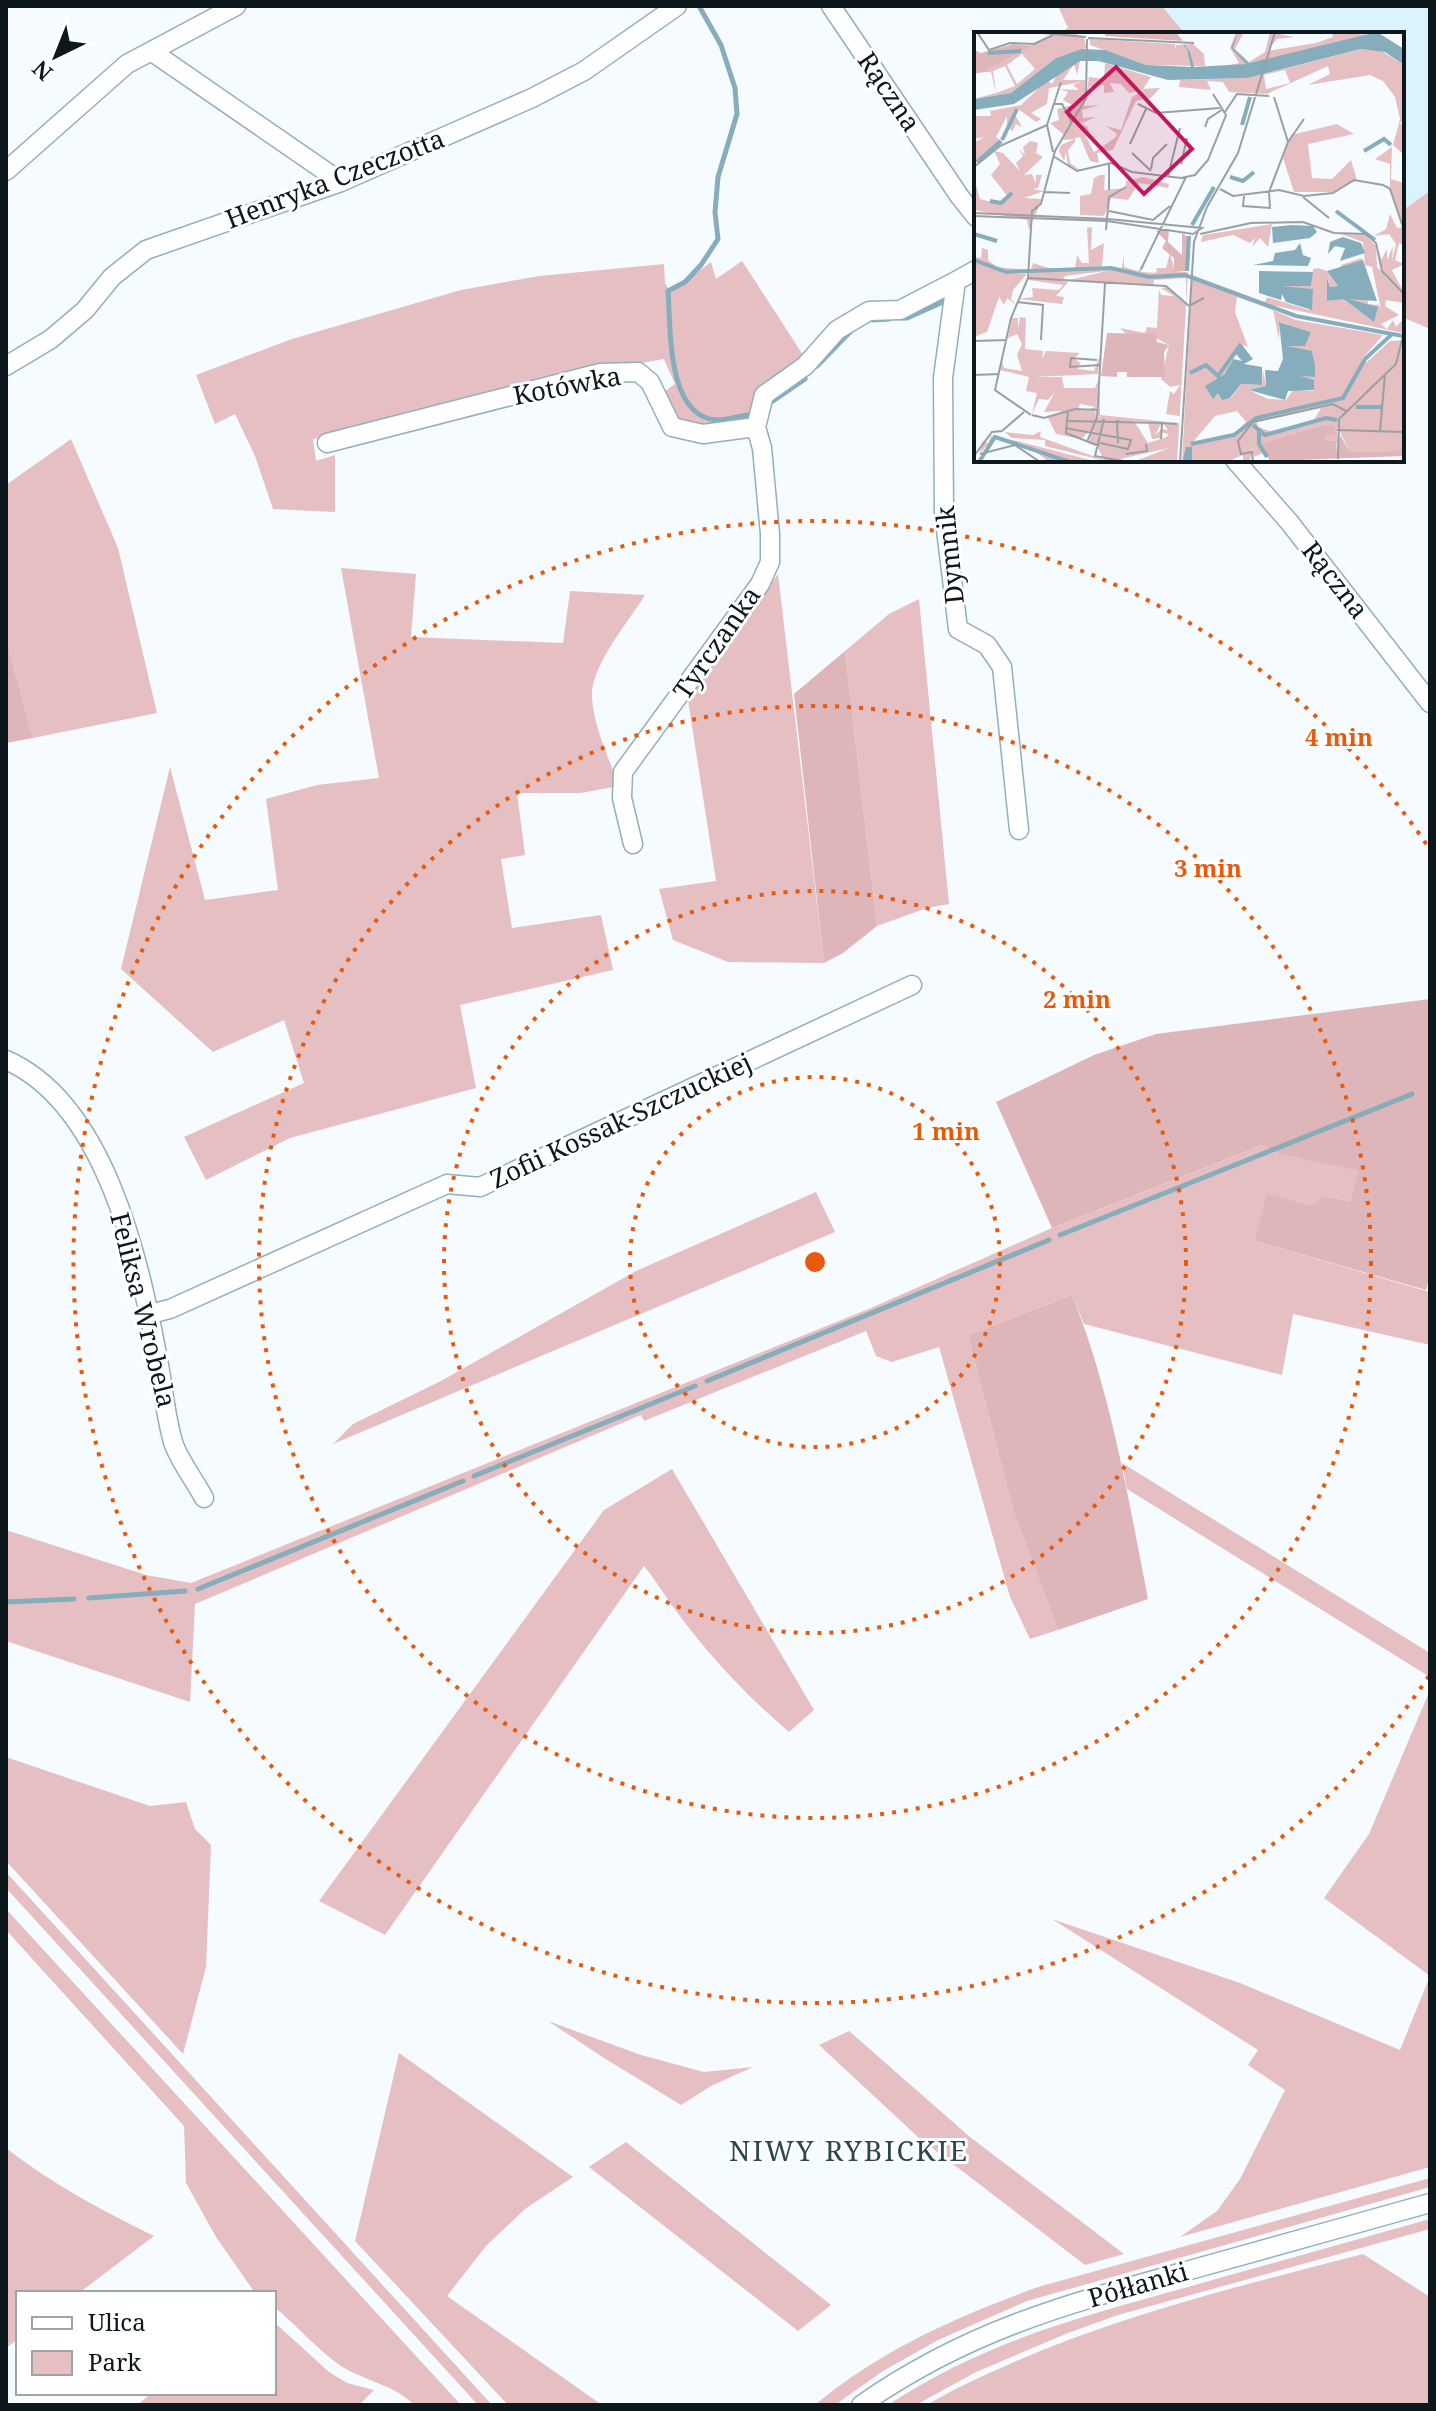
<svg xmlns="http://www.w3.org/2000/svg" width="1436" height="2411" viewBox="0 0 1436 2411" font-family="'Noto Serif',serif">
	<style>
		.built { fill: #dbf3fc }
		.green { fill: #e6bfc3 }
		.forest { fill: #deb5b9 }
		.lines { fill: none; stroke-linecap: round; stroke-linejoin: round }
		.stream { stroke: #85adbb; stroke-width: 5 }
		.minor-casing { stroke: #92b0bb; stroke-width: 21 }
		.minor { stroke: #fff; stroke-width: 18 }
		.ring { fill: none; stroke: #e8590c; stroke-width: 4; stroke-dasharray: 4 8 }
		.labels { text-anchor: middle; stroke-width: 6; stroke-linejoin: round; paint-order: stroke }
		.street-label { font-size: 26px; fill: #0c181c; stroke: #fff }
		.neighbourhood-label { font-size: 28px; letter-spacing: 2px; fill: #2c4750; stroke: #fff }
		.inset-river { fill: none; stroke: #85adbb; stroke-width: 4 }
		.inset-road { fill: none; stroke: #98a0a4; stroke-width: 2 }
		.view { fill: #c2185b; fill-opacity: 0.15; stroke: #c2185b; stroke-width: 4 }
		.inset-edge { fill: none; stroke: #0c181c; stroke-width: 4 }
		.centre { fill: #e8590c; stroke: #fff; stroke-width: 4 }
		.ring-label { font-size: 24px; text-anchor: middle; font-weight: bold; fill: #e8590c; stroke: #fff; stroke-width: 6; stroke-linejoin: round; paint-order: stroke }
	</style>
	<rect width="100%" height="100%" fill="#f5fbfe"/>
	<path class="built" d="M 1162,6 L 1430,6 L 1430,191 L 1402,211 L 1402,34 L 1185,34 Z"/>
	<path class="green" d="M 1058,6 L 1162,6 L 1185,34 L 1057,34 L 1068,28 Z
		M 1430,191 L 1430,329 L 1402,317 L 1402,211 Z
		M 742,261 L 805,358 C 782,377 754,392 747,422 L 723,427 L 680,424 L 661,394 L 675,384 L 664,359 L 625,366 L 313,439 L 316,461 L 335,455 L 335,512 L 273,509 L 255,456 L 235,414 L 215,424 L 196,375 L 292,339 L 461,290 L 539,276 L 664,264 L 665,283 L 671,292 L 711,262 L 716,279 Z
		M 71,439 L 118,548 L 157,713 L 33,738 L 6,638 L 6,485 Z
		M 341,568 L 416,574 L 411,637 L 563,643 L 570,591 L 645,595 C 629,621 589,668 592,698 C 594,728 609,758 619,786 L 581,793 L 517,793 L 525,855 L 501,859 L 512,928 L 601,915 L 613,970 L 460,1005 L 476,1088 L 290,1138 L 206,1180 L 184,1137 L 304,1083 L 284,1020 L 213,1052 L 121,969 L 170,767 L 205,900 L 278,890 L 266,799 L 317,785 L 379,778 Z
		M 778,574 L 824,963 L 728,962 L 673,940 L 659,889 L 716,881 L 688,700 Z
		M 919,599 L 949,904 L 927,908 L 877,926 L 845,651 L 889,614 Z
		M 1262,1145 L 1282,1155 L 1358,1169 L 1352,1201 L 1324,1196 L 1313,1206 L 1255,1241 L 1430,1292 L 1430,1345 L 1293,1314 L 1282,1375 L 1084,1324 L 1072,1295 L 968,1335 L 1013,1510 L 1058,1630 L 1030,1639 L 1010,1597 L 939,1347 L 892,1362 L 876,1356 L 866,1331 L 644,1421 L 641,1415 L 195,1604 L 190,1702 L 6,1641 L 6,1530 L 146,1575 L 191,1583 L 871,1308 L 1052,1228 Z
		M 816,1192 L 835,1232 L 333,1444 L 353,1424 L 441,1381 L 636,1271 Z
		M 1122,1463 L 1430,1653 L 1430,1677 L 1127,1489 Z
		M 672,1469 L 814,1710 L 789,1732 C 748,1697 709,1656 677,1612 C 665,1597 656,1580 644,1566 L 385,1935 L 319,1901 L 604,1510 Z
		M 1430,1690 L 1430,2167 L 1180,2237 L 1217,2211 L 1240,2179 L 1285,2090 L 1248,2065 L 1258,2050 L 1052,1919 L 1240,1983 L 1400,2050 L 1430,1976 L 1324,1898 L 1369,1834 Z
		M 6,1757 L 150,1806 L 186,1802 L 195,1829 L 211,1845 L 206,1967 L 183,2054 L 6,1861 Z
		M 6,1872 L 492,2405 L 478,2405 L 6,1888 Z
		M 6,1909 L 461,2405 L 414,2405 C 395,2385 365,2381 341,2366 C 317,2350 297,2325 274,2307 L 274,2293 L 256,2293 L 253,2290 L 216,2237 L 186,2183 L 184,2126 L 6,1930 Z
		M 548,2021 L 641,2055 L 704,2072 L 753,2067 L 711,2086 L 681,2105 L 604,2058 Z
		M 849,2031 L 970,2137 L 1124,2254 L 1085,2265 L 919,2138 L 819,2045 Z
		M 399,2053 L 573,2177 L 525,2209 L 486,2246 L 447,2296 L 602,2405 L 508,2405 L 355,2241 Z
		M 626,2142 L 831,2305 L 798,2331 L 589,2167 Z
		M 6,2148 C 52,2184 101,2210 154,2236 L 79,2293 L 18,2293 L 18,2339 L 6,2348 Z
		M 1430,2178 L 1430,2187 L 1027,2301 L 938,2340 L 883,2371 L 835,2405 L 815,2405 C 880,2350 958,2316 1038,2287 Z
		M 1430,2219 L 1430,2229 L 1118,2315 L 1068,2333 L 976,2372 L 916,2405 L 888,2405 C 984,2342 1079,2317 1188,2287 C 1269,2264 1349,2242 1430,2219 Z
		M 1363,2254 L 1430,2297 L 1430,2405 L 1275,2405 L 1271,2402 L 1269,2405 L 927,2405 C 955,2388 985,2375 1014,2362 C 1126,2313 1245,2285 1363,2254 Z
		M 274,2322 L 329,2372 L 347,2383 L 374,2390 L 359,2405 L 138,2405 L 151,2393 L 274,2393 Z"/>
	<path class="forest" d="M 6,638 L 33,738 L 6,743 Z
		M 845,651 L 877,926 L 843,953 L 824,963 L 794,694 Z
		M 1430,999 L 1430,1276 L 1426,1290 L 1255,1241 L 1267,1194 L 1312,1206 L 1324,1196 L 1351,1201 L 1358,1170 L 1282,1155 L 1262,1145 L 1052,1228 L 996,1102 L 1094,1055 L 1156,1034 Z
		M 1072,1295 C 1111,1392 1128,1497 1148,1599 L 1058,1630 L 1013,1510 L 968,1335 Z"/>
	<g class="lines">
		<path class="stream" d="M 699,6 L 721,45 L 735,88 L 737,114 L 718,177 L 715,212 L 718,239 L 701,265 L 685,282 L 668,291 C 671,328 666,417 717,420 C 727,420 738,416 748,415
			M 899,318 L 907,318 L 943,302
			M 873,320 L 889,319
			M 817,366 L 851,331
			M 770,403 L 805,379
			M 1060,1235 L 1412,1094
			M 707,1381 L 1049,1240
			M 474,1476 L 695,1386
			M 198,1589 L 463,1481
			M 89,1598 L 185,1591
			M 6,1602 L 74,1599"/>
		<defs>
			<path id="minor" d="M 831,6 L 960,197 L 976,217
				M 151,51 L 341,182
				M 6,171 L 127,64 L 236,6
				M 976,270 L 956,281 L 943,378 L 944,513 L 958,629 L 987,645 L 1002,667 L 1019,830
				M 6,366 L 51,339 L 85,310 L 112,277 L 146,250 L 341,182 L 532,98 L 584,71 L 677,6
				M 327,443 L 600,373 L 638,372 L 650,382 L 672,427 L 703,434 L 756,427 L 764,395 L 805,366 L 837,330 L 869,311 L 900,310 L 956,281
				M 1235,460 L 1290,523 L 1430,703
				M 633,844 L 622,798 L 623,772 L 760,584 L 770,562 L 770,534 L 762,448 L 756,427
				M 6,1060 C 105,1103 139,1260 157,1354 C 163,1383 165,1417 174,1445 C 181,1463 195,1481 204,1498
				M 150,1314 L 170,1309 L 447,1184 L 480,1187 L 912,985
				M 861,2405 C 968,2330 1067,2304 1190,2270 C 1270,2248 1350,2225 1430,2203"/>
		</defs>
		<use href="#minor" class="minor-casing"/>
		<use href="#minor" class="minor"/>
	</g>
	<g class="ring">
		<circle cx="815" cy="1262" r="185"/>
		<circle cx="815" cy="1262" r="371"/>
		<circle cx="815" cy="1262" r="556"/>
		<path d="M1429 1676A741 741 0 1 1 1429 848"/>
	</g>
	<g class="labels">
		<g class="street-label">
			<text transform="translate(889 92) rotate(56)" y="9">Rączna</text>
			<text transform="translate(335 179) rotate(-21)" y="9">Henryka Czeczotta</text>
			<text transform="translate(567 386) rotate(-11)" y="9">Kotówka</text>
			<text transform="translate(950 555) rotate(-96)" y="9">Dymnik</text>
			<text transform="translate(1335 580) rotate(52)" y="9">Rączna</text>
			<text transform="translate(717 643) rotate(-55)" y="9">Tyrczanka</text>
			<text transform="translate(621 1121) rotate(-25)" y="9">Zofii Kossak-Szczuckiej</text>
			<text transform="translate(143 1310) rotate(76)" y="9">Feliksa Wrobela</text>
			<text transform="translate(1138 2285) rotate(-16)" y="9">Półłanki</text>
		</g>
		<g class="neighbourhood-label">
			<text x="849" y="2161">NIWY RYBICKIE</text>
		</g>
	</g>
	<g transform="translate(974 32)">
		<rect width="430" height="430" fill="#f5fbfe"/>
		<path d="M 107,0 L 103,3 L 110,4 L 112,16 L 82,26 L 37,61 L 0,67 L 22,61 L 17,40 L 0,39 L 82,2 ZM 48,22 L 61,37 L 43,52 L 33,33 ZM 31,34 L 41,54 L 22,61 L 19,39 ZM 262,0 L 270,0 L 261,17 L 275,30 L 291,20 L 296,0 L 320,5 L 303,7 L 293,19 L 342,11 L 359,5 L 358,0 L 396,3 L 280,30 L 274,31 L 262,20 L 272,32 L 247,35 L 265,31 L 256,16 ZM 116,7 L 201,12 L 201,18 L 202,13 L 219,12 L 230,22 L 231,34 L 245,34 L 172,33 L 116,13 ZM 388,17 L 406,18 L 430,33 L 430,87 L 426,91 L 430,94 L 430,123 L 419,113 L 426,87 L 421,65 L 409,49 L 396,43 L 334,53 L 356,42 L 354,34 L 293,62 L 255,60 L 249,50 L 233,49 L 237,58 L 205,55 L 206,48 L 274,46 ZM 311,38 L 316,51 L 292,57 L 290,43 ZM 118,28 L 125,29 L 177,45 L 169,57 L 186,56 L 177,66 L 162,69 L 139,118 L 123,121 L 125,131 L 116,129 L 106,105 L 101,106 L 101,110 L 94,118 L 96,131 L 106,138 L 94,135 L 92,120 L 90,129 L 85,119 L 87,113 L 101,107 L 88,108 L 112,68 L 115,45 L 130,47 L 131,31 ZM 136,51 L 147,52 L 155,61 L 170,58 L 158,65 L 147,98 L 132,94 L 143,102 L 141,106 L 120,120 L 111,103 L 115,106 L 134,102 L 117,105 L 113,94 L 106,92 L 122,85 L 109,86 L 108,78 L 126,73 L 110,74 L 115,55 L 130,53 L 130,61 L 140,60 ZM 106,29 L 103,43 L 100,32 L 89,48 L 111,48 L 112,63 L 90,103 L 76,91 L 85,88 L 83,77 L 98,73 L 89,68 L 94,60 L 86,57 L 105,58 L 99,53 L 107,50 L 75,56 L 73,72 L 57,81 L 67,87 L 62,90 L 44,77 L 39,79 L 48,95 L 42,92 L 38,100 L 34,93 L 33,105 L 33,84 L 22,105 L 29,111 L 2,131 L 0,111 L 10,105 L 0,107 L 0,84 L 17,84 L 16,79 L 47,73 L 73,48 L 78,52 L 85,38 ZM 363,92 L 380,102 L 334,112 L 338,146 L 358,147 L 377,128 L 383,148 L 361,160 L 320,160 L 309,126 L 317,103 ZM 56,109 L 64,111 L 62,121 L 69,125 L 50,143 L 58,142 L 62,151 L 62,143 L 68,143 L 64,156 L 58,157 L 70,159 L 50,166 L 68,167 L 55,198 L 53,188 L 0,178 L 0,145 L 6,167 L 27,172 L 34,165 L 17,143 L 26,132 L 20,119 L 29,121 L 46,139 L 42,131 L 49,124 L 45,117 L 51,123 L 49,115 ZM 418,115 L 417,147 L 430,151 L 430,213 L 425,211 L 421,228 L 430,232 L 418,238 L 430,261 L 410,241 L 406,229 L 405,217 L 407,228 L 413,217 L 413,228 L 419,214 L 418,229 L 422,212 L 415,202 L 400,204 L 412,197 L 416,182 L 423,196 L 428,195 L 416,155 L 411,153 L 416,154 L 416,132 L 401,127 ZM 126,143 L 131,143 L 130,158 L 151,156 L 152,149 L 169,145 L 195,152 L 194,156 L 165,151 L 154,168 L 137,166 L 130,184 L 106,183 L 106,164 L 117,162 L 120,146 ZM 298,192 L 294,215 L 286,206 L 278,215 L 281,206 L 276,211 L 259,203 L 227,210 L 229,203 ZM 118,195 L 117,218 L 130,211 L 128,234 L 101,237 L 103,223 L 108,231 L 115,231 L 113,196 ZM 367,202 L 392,203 L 402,214 L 403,235 L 430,263 L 430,271 L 412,268 L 411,274 L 425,283 L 407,292 L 413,297 L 419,288 L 422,295 L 430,286 L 429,301 L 302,274 L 299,278 L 322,288 L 409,303 L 388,327 L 393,330 L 416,309 L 430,308 L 430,415 L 414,420 L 376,420 L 363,394 L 364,421 L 362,409 L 351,409 L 351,403 L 361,403 L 353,392 L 286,412 L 293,425 L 289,421 L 280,425 L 278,416 L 276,430 L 269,430 L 269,423 L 255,429 L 266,430 L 208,430 L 218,243 L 291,270 L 293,265 L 335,278 L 339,257 L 307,256 L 308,251 L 337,254 L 339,237 L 344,236 L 353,239 L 364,254 L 356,255 L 354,247 L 354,269 L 371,266 L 367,233 L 388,226 L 394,272 L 405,273 L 407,278 L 398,235 L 391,233 L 389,210 ZM 263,265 L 299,278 L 305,307 L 306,290 L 337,300 L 331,314 L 313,314 L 339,321 L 341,345 L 327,344 L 336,348 L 340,359 L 319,358 L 312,368 L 294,367 L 275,358 L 292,354 L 289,338 L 288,353 L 267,352 L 257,366 L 247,365 L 257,330 L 269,313 L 274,315 L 261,280 ZM 347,376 L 340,388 L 298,400 L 284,395 L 283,390 ZM 263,379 L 272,390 L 263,400 L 219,410 L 241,384 ZM 8,216 L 14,218 L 14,228 L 23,235 L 54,238 L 28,239 L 14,233 L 29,241 L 53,242 L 39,258 L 37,267 L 42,273 L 33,266 L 30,273 L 25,265 L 13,300 L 0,305 L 0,225 L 7,226 ZM 196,221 L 201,240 L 214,240 L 203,430 L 159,430 L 195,416 L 146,427 L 159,430 L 141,430 L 131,429 L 71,414 L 71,408 L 38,406 L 31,400 L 59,403 L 67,399 L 66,405 L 130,428 L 122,412 L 115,412 L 117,398 L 107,407 L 82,402 L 74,386 L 88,379 L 70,380 L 81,360 L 74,368 L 65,367 L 58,382 L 63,361 L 52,359 L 55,345 L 26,338 L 28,329 L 30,336 L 48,339 L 43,323 L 48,312 L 43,302 L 34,306 L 38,286 L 44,286 L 44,297 L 46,285 L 52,286 L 51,317 L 69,319 L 68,327 L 72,319 L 106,321 L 100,326 L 106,331 L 108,327 L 104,337 L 120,339 L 126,323 L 124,342 L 60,345 L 88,345 L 90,356 L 121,356 L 124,348 L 122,377 L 110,378 L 122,375 L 106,372 L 104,378 L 121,379 L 122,383 L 128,387 L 123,382 L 126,353 L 126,383 L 205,391 L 206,384 L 192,382 L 196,359 L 200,362 L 206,353 L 196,355 L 187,347 L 195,313 L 182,306 L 154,304 L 146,296 L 171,301 L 173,295 L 183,296 L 185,257 L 187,263 L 200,264 L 187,256 L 193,255 L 212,270 L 212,246 L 180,248 L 179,253 L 96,248 L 132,239 L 91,244 L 88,249 L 94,250 L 82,264 L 90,265 L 88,272 L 44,267 L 59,265 L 58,256 L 85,258 L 89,253 L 54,248 L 59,231 L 84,239 L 148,236 L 150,223 L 150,235 L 164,239 L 173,227 L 167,240 L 182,241 L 183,236 L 192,236 ZM 160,389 L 203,391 L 204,392 L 189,391 L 194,398 L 188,397 L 181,403 L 187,392 L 174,391 L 178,407 L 186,406 L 187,400 L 194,402 L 193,405 L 174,411 ZM 17,404 L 43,409 L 124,430 L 74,429 L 52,413 L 20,406 L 6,421 L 8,409 L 14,411 Z" fill="#e6bfc3" fill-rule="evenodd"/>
		<path d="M 131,0 L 202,0 L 209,9 L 131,4 ZM 40,12 L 59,14 L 12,37 L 16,39 L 0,42 L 0,18 L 7,21 ZM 195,197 L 194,210 L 208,223 L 208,201 L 214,205 L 212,239 L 200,240 L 200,226 L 188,216 L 192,209 L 182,199 ZM 133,301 L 182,302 L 183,310 L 195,313 L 190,320 L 191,345 L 153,345 L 153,340 L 143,340 L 143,345 L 127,344 ZM 353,392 L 361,395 L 361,403 L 351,403 L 351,409 L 362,409 L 363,421 L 366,403 L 376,420 L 414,420 L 430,415 L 430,424 L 296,429 L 285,412 Z" fill="#deb5b9"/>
		<path d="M 264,0 L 259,16 L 275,31 L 403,0 L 430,17 L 430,33 L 411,20 L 387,17 L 274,46 L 194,48 L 125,29 L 106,29 L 40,72 L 0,78 L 0,67 L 37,61 L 82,26 L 108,17 L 131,18 L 172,33 L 217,35 L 213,17 L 210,14 L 210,12 L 216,20 L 220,35 L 272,32 L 257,16 ZM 318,193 L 339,194 L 343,200 L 336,206 L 299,211 L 298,195 ZM 369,205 L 387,211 L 391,221 L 366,229 L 371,216 L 361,214 L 354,222 L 356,210 ZM 326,211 L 329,223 L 337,226 L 334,234 L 279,233 L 299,229 L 301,221 L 321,218 ZM 389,228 L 403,269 L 374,267 L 404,275 L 400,290 L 370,267 L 353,269 L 353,246 L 356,255 L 364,254 L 353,239 ZM 285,239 L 339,240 L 337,254 L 307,254 L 339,257 L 338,278 L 312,270 L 308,262 L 307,268 L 285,261 ZM 305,290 L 337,300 L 331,314 L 313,314 L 338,319 L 341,333 L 341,345 L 327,344 L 340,348 L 340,358 L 314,359 L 311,368 L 275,358 L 292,354 L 291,338 L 304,339 L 309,327 ZM 268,313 L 279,327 L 270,332 L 288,335 L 288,353 L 267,352 L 256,366 L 248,368 L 244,361 L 239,367 L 231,354 L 251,342 L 259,327 L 268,329 L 262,322 Z" fill="#85adbb"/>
		<path class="inset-river" d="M 14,21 L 47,19M 268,93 L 276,65M 28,108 L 43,77M 390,119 L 410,107 L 417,113M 3,130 L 27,109M 256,145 L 269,149 L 280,140M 16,169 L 27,171 L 38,161M 362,179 L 401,208M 218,193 L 240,155M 0,202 L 23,209M 0,228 L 32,240 L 137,236 L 175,245 L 211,243 L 322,284 L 429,304M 213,239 L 215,204M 216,341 L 232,333 L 244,344 L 267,312M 382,375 L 407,375M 279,393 L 291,403 L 352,386 L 363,388M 285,399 L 285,412 L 293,425M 217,412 L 260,403 L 282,386 L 369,366 L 391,327 L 417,303M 214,415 L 211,428 L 216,428 L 216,415M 5,430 L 21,405 L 96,430"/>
		<path class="inset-road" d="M 3,0 L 15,18 L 36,11 L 60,12 L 79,3M 58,0 L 112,5M 114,6 L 220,11M 80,72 L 88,72 L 98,91M 164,72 L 182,81 L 246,76M 251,80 L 263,62 L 295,64M 231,95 L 234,87 L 249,77M 314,110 L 330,87M 156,112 L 172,77M 79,120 L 73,93 L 87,50M 158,121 L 177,139M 79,124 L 103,139 L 137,131 L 158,140 L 207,146 L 221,143 L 234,128 L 252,83 L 239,62M 207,132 L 213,106M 0,135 L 26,114 L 73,93M 177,137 L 179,126 L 193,112M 194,144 L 206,96M 246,157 L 259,164 L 305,158 L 330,164 L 359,161 L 380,148 L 409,153 L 416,157 L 430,198M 135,158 L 135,132M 70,160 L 96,161M 270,164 L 269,174 L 296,176 L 295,160 L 314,110 L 300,65M 329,165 L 355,186M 61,176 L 67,172 L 81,119 L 112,66 L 113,7M 135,179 L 179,188 L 196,174M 0,181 L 134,187 L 228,196 L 219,202 L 133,189 L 0,184M 132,198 L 135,165 L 152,155M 226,202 L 277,191 L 329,190 L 360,201 L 392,202 L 402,211 L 408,239 L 430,262M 167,237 L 212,145M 54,246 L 192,254 L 215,274 L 230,266M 43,270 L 69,273 L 67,308M 0,309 L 33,308M 123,328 L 97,326 L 96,335 L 126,333M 0,343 L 25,342M 94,379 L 92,401 L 125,414M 57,383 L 21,358 L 37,286 L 54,246 L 58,179 L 64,175M 58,383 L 70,386 L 101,377 L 123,378M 130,387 L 121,424 L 153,430M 92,389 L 188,391M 91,396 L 157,408 L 154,417 L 126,411M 363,398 L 430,400M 406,399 L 411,342M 187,407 L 188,391 L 203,392M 113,410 L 123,385 L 131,251M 144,411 L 143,389 L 147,390M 6,422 L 41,413 L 66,430M 152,422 L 173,419 L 172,412M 0,424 L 18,400 L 28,399 L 50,380M 364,427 L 365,387 L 422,332 L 430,300M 206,430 L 220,210 L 233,175 L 264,121 L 301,0M 279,430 L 278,420 L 267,422 L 264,409 L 279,390 L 359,372 L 372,379"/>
		<path class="view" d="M 142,35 L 218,117 L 170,162 L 93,80 Z"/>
		<rect width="430" height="430" class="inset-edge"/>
	</g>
	<circle cx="815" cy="1262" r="12" class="centre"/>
	<g class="ring-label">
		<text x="1339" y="746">4 min</text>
		<text x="1208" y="877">3 min</text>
		<text x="1077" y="1008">2 min</text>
		<text x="946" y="1140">1 min</text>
	</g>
	<rect width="1436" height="2411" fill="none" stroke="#0c181c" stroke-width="16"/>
	<rect x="16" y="2291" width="260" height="104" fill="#ffffff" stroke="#9ea3a4" stroke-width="2"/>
	<rect x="32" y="2317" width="40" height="12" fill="#ffffff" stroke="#9ea3a4" stroke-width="2"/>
	<text x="88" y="2331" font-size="24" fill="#0c181c">Ulica</text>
	<rect x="32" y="2351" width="40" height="24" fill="#e6bfc3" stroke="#9ea3a4" stroke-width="2"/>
	<text x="88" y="2371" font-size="24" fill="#0c181c">Park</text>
	<g transform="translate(56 56) rotate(223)" stroke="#ffffff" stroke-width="6" paint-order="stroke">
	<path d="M0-6L14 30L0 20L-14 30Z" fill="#0c181c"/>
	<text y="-12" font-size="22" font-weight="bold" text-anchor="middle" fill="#0c181c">N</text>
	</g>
</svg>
